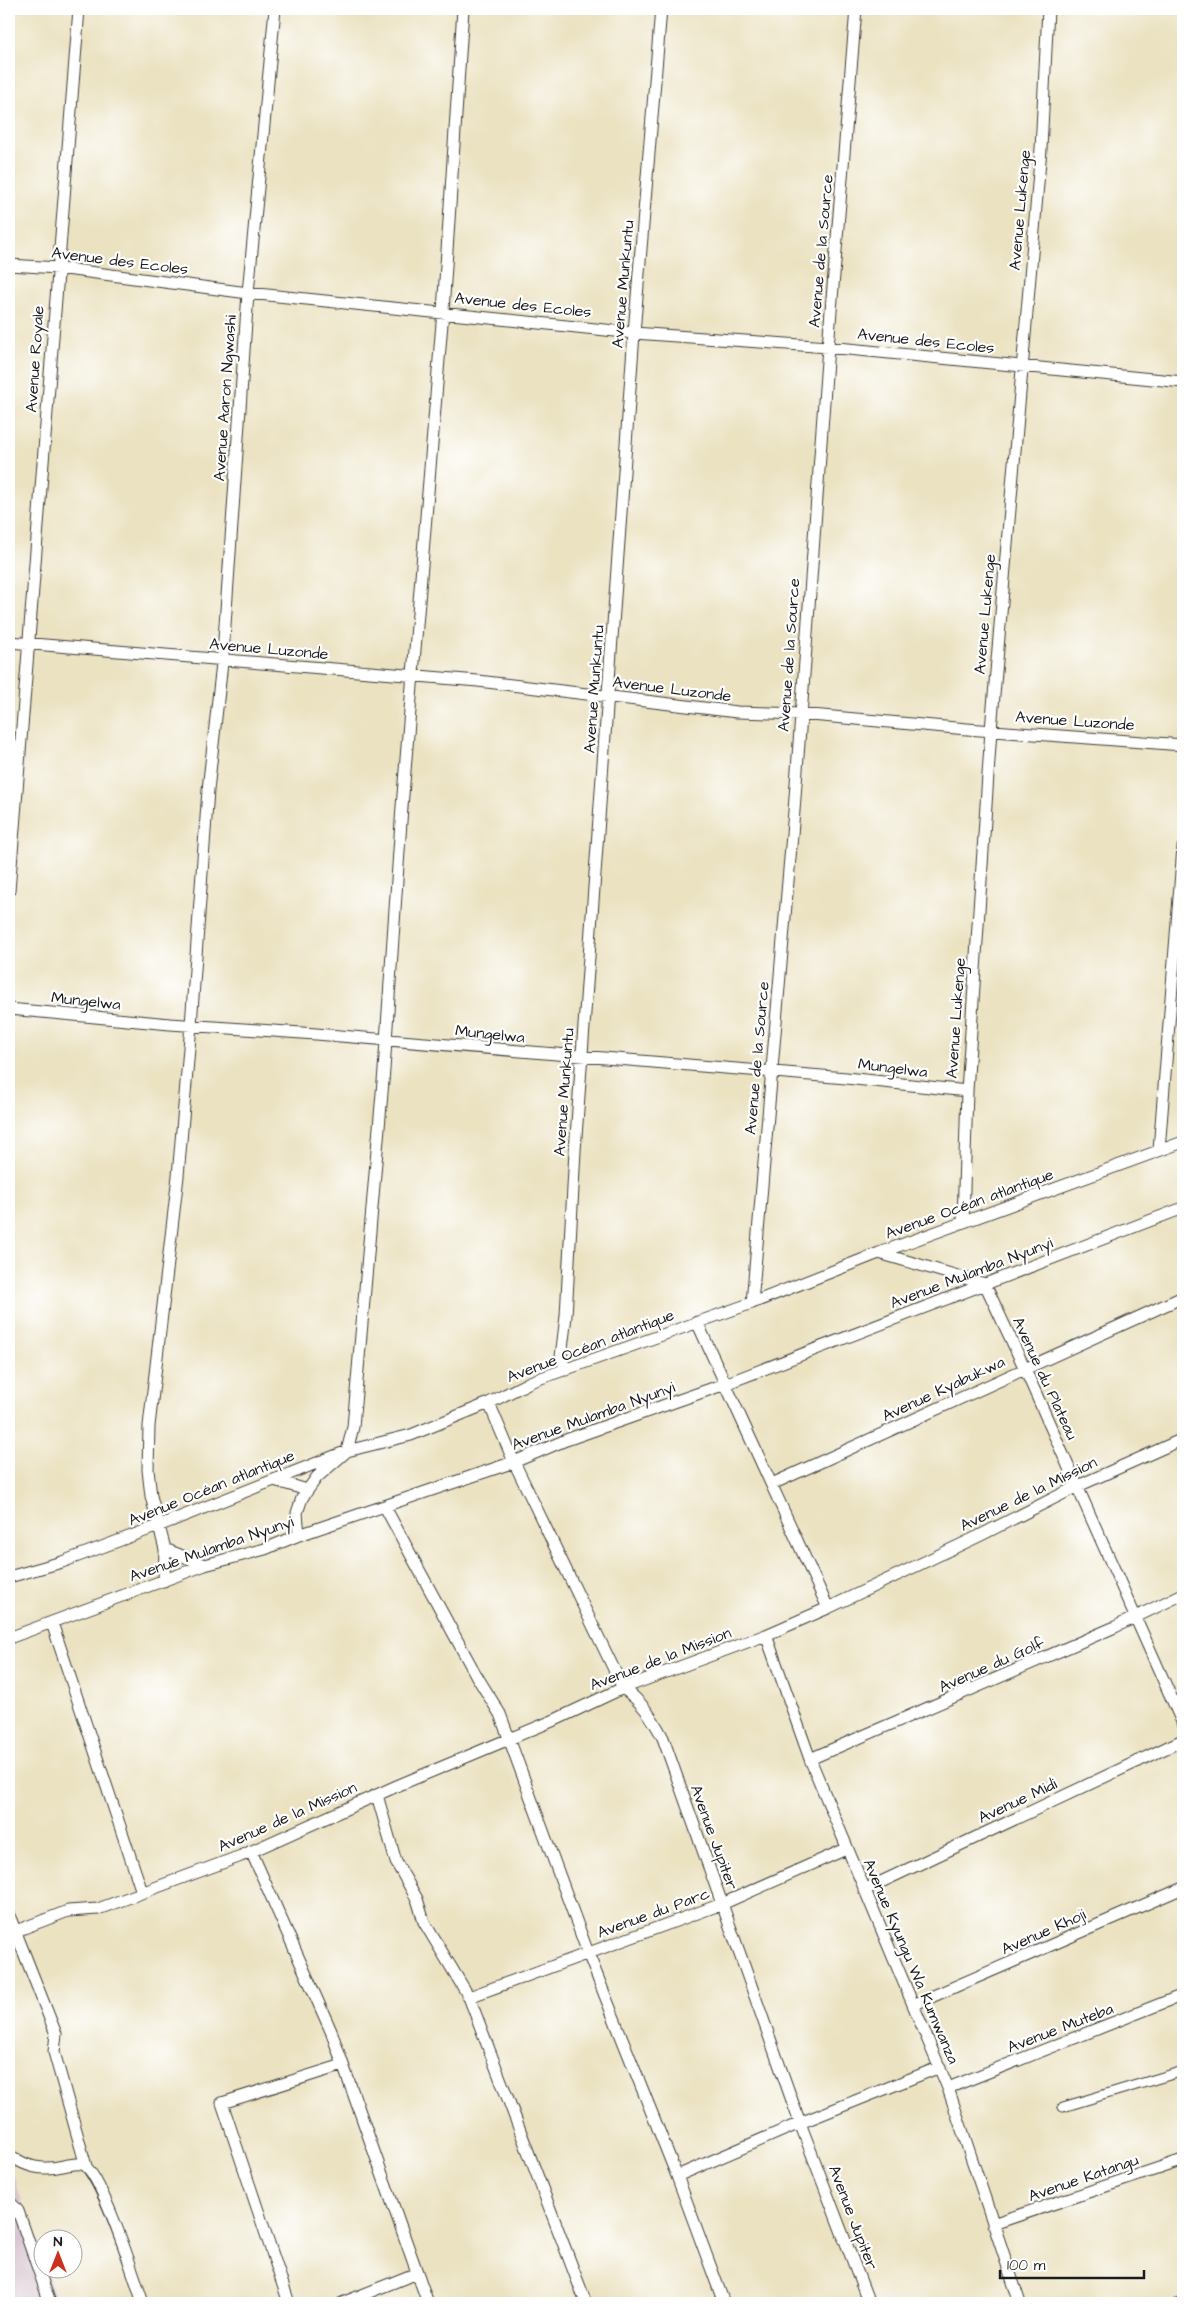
<svg xmlns="http://www.w3.org/2000/svg" width="1192" height="2312" viewBox="0 0 1192 2312" font-family="'Architects Daughter',sans-serif">
	<style>
		.industrial { fill: #d1bdc8 }
		.lines { fill: none; stroke-linecap: round; stroke-linejoin: round }
		.pedestrian-casing { stroke: #3b3a35; stroke-width: 11 }
		.minor-casing { stroke: #3b3a35; stroke-width: 13 }
		.pedestrian { stroke: #fff; stroke-width: 9 }
		.minor { stroke: #fff; stroke-width: 11 }
		.labels { text-anchor: middle; stroke-width: 4.5; stroke-linejoin: round; paint-order: stroke }
		.street-label { font-size: 16px; fill: #1c1c1c; stroke: #fff }
	</style>
	<rect width="100%" height="100%" fill="#fff"/>
	<filter id="ink" filterUnits="userSpaceOnUse"><feTurbulence type="fractalNoise" baseFrequency=".02" numOctaves="2"/><feDisplacementMap in="SourceGraphic" scale="10" xChannelSelector="R" yChannelSelector="G"/><feConvolveMatrix kernelMatrix="1 2 1 2 8 2 1 2 1" color-interpolation-filters="sRGB"/></filter>
	<filter id="wash" filterUnits="userSpaceOnUse"><feTurbulence type="fractalNoise" baseFrequency=".0096" numOctaves="4" result="noise"/><feDisplacementMap in="SourceGraphic" scale="20" xChannelSelector="R" yChannelSelector="G"/><feGaussianBlur stdDeviation="1.12" result="paint"/><feColorMatrix in="noise" values="0 0 0 0 0 0 0 0 0 0 0 0 0 0 0 0 0 1.4 0 .05"/><feComposite in="paint" operator="in"/></filter>
	<g filter="url(#wash)">
		<rect width="100%" height="100%" fill="#ebe2c1"/>
		<path class="industrial" d="M 13,2175 L 42,2260 L 42,2270 L 46,2270 L 57,2303 L 9,2303 L 9,2177 Z"/>
	</g>
	<g filter="url(#ink)">
		<g class="lines">
			<defs>
				<path id="pedestrian" d="M 1063,2107 L 1183,2071"/>
				<path id="minor" d="M 9,265 L 58,268 L 248,293 L 634,333 L 828,347 L 1183,382
					M 9,642 L 478,681 L 737,712 L 800,714 L 967,729 L 1183,745
					M 9,891 L 79,9
					M 9,1009 L 170,1024 L 316,1034 L 846,1078 L 967,1091
					M 1159,1150 L 1183,847
					M 963,1222 L 967,1091 L 991,730 L 1041,149 L 1048,9
					M 879,1253 L 985,1284 L 1024,1367 L 1183,1724
					M 752,1303 L 794,811 L 828,347 L 856,9
					M 697,1322 L 828,1608
					M 566,1370 L 561,1357 L 566,1316 L 575,1151 L 634,333 L 661,9
					M 489,1403 L 514,1462 L 623,1688 C 642,1702 652,1717 663,1738 L 800,2123 L 869,2303
					M 274,1480 L 307,1490
					M 772,1484 L 1183,1297
					M 385,1507 L 476,1675 L 500,1714 L 588,1953 L 677,2176
					M 299,1535 L 297,1513 L 302,1498 L 317,1477 L 347,1451 L 353,1427 L 384,1070 L 402,807 L 443,311 L 463,9
					M 165,1549 L 205,1565
					M 9,1577 L 62,1562 L 158,1526 L 347,1451 L 411,1435 L 489,1403 L 530,1382 L 752,1303 L 879,1253 L 1183,1142
					M 164,1581 L 165,1549 L 151,1496 L 148,1470 L 149,1426 L 178,1176 L 191,1025 L 208,790 L 223,654 L 248,293 L 275,9
					M 52,1623 L 142,1892
					M 766,1635 L 810,1759 L 948,2088 L 1020,2303
					M 9,1638 L 205,1565 L 265,1549 L 299,1535 L 514,1462 L 566,1440 L 725,1384 L 1183,1208
					M 810,1759 L 1115,1627 L 1183,1594
					M 377,1795 L 396,1862 L 417,1899 L 424,1922 L 469,1997 L 586,2303
					M 251,1851 L 331,2031 L 428,2303
					M 864,1890 L 1183,1740
					M 9,1915 L 56,2034 L 54,2052 L 86,2166
					M 16,1931 L 68,1911 L 98,1909 L 241,1856 L 399,1785 L 557,1719 L 623,1688 L 766,1635 L 828,1608 L 979,1536 L 1078,1486 L 1183,1439
					M 469,1997 L 722,1904 L 846,1849
					M 915,2004 L 1183,1888
					M 948,2088 L 1183,1995
					M 9,2155 C 27,2167 41,2171 63,2166 C 69,2165 76,2163 82,2164 C 100,2169 136,2282 143,2303
					M 9,2201 L 18,2211 L 50,2303
					M 993,2224 L 1183,2160
					M 289,2303 L 222,2103 L 343,2065
					M 342,2303 L 417,2273
					M 724,2303 L 677,2176 L 800,2123 L 940,2067
					M 1179,2303 L 1183,2302"/>
			</defs>
			<use href="#pedestrian" class="pedestrian-casing"/>
			<use href="#minor" class="minor-casing"/>
			<use href="#pedestrian" class="pedestrian"/>
			<use href="#minor" class="minor"/>
		</g>
	</g>
	<g class="labels">
		<g class="street-label">
			<text transform="translate(1019 210) rotate(-85)" y="6">Avenue Lukenge</text>
			<text transform="translate(820 251) rotate(-85)" y="6">Avenue de la Source</text>
			<text transform="translate(120 260) rotate(7)" y="6">Avenue des Ecoles</text>
			<text transform="translate(622 284) rotate(-85)" y="6">Avenue Munkuntu</text>
			<text transform="translate(523 304) rotate(6)" y="6">Avenue des Ecoles</text>
			<text transform="translate(926 340) rotate(6)" y="6">Avenue des Ecoles</text>
			<text transform="translate(34 359) rotate(-86)" y="6">Avenue Royale</text>
			<text transform="translate(224 398) rotate(-86)" y="6">Avenue Aaron Ngwashi</text>
			<text transform="translate(984 614) rotate(-85)" y="6">Avenue Lukenge</text>
			<text transform="translate(269 648) rotate(5)" y="6">Avenue Luzonde</text>
			<text transform="translate(788 655) rotate(-86)" y="6">Avenue de la Source</text>
			<text transform="translate(672 688) rotate(7)" y="6">Avenue Luzonde</text>
			<text transform="translate(593 689) rotate(-86)" y="6">Avenue Munkuntu</text>
			<text transform="translate(1075 720) rotate(4)" y="6">Avenue Luzonde</text>
			<text transform="translate(86 1000) rotate(6)" y="6">Mungelwa</text>
			<text transform="translate(955 1018) rotate(-86)" y="6">Avenue Lukenge</text>
			<text transform="translate(490 1033) rotate(6)" y="6">Mungelwa</text>
			<text transform="translate(756 1058) rotate(-85)" y="6">Avenue de la Source</text>
			<text transform="translate(893 1067) rotate(7)" y="6">Mungelwa</text>
			<text transform="translate(563 1092) rotate(-86)" y="6">Avenue Munkuntu</text>
			<text transform="translate(969 1203) rotate(-20)" y="6">Avenue Océan atlantique</text>
			<text transform="translate(971 1272) rotate(-21)" y="6">Avenue Mulamba Nyunyi</text>
			<text transform="translate(590 1345) rotate(-21)" y="6">Avenue Océan atlantique</text>
			<text transform="translate(1046 1378) rotate(65)" y="6">Avenue du Plateau</text>
			<text transform="translate(943 1388) rotate(-25)" y="6">Avenue Kyabukwa</text>
			<text transform="translate(593 1415) rotate(-20)" y="6">Avenue Mulamba Nyunyi</text>
			<text transform="translate(211 1487) rotate(-22)" y="6">Avenue Océan atlantique</text>
			<text transform="translate(1028 1493) rotate(-26)" y="6">Avenue de la Mission</text>
			<text transform="translate(211 1548) rotate(-19)" y="6">Avenue Mulamba Nyunyi</text>
			<text transform="translate(660 1658) rotate(-21)" y="6">Avenue de la Mission</text>
			<text transform="translate(991 1664) rotate(-24)" y="6">Avenue du Golf</text>
			<text transform="translate(1017 1800) rotate(-25)" y="6">Avenue Midi</text>
			<text transform="translate(287 1816) rotate(-24)" y="6">Avenue de la Mission</text>
			<text transform="translate(715 1837) rotate(70)" y="6">Avenue Jupiter</text>
			<text transform="translate(653 1912) rotate(-20)" y="6">Avenue du Parc</text>
			<text transform="translate(1043 1931) rotate(-24)" y="6">Avenue Khoji</text>
			<text transform="translate(912 1961) rotate(67)" y="6">Avenue Kyungu Wa Kumwanza</text>
			<text transform="translate(1060 2027) rotate(-21)" y="6">Avenue Muteba</text>
			<text transform="translate(1083 2177) rotate(-19)" y="6">Avenue Katangu</text>
			<text transform="translate(854 2217) rotate(69)" y="6">Avenue Jupiter</text>
		</g>
	</g>
	<rect width="1192" height="2312" fill="none" stroke="#fff" stroke-width="30"/>
	<g transform="translate(58 2254)"><circle r="24" fill="#ffffff" stroke="#a4a4a4"/>
	<path d="M0-4L9 19L0 12L-9 19Z" fill="#c8321e"/>
	<text y="-8" font-size="14" font-weight="bold" text-anchor="middle" fill="#1c1c1c">N</text>
	</g>
	<path d="M1000 2270v8h144v-8" fill="none" stroke="#1c1c1c" stroke-width="2.5"/>
	<text x="1007" y="2270" font-size="15" fill="#1c1c1c" stroke="#ffffff" stroke-width="4" paint-order="stroke">100 m</text>
</svg>
